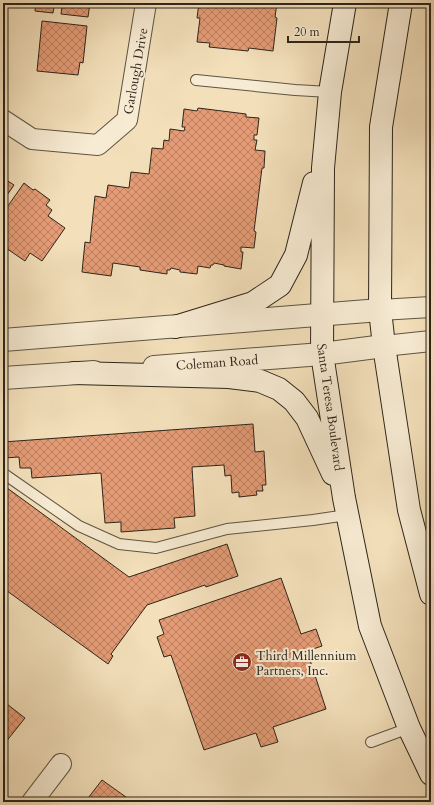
<svg xmlns="http://www.w3.org/2000/svg" width="434" height="805" viewBox="0 0 434 805" font-family="Cardo,serif">
	<style>
		.building { fill: url(#building-cross-hatch); stroke: #2d251a }
		.lines { fill: none; stroke-linecap: round; stroke-linejoin: round }
		.service-casing { stroke: #5e5442; stroke-width: 12 }
		.minor-casing { stroke: #5e5442; stroke-width: 22 }
		.tertiary-casing { stroke: #5e5442; stroke-width: 24 }
		.secondary-casing { stroke: #2d251a; stroke-width: 24 }
		.service { stroke: #f7ebd3; stroke-width: 10 }
		.minor { stroke: #f7ebd3; stroke-width: 20 }
		.tertiary { stroke: #f7ebd3; stroke-width: 22 }
		.secondary { stroke: #f7ebd3; stroke-width: 22 }
		.labels { text-anchor: middle; stroke-width: 4; stroke-linejoin: round; paint-order: stroke }
		.street-label { font-size: 13px; fill: #2d251a; stroke: #f7ebd3 }
		.poi-label { font-size: 13px; fill: #2d251a; stroke: #f7ebd3; text-anchor: start }
	</style>
	<defs>
		<pattern id="building-cross-hatch" width="8" height="8" patternUnits="userSpaceOnUse"><rect width="8" height="8" fill="#e59c76"/><path d="M0 0l8 8M0 8l8-8" fill="none" stroke="#ba7f60"/></pattern>
	</defs>
	<rect width="100%" height="100%" fill="#f3e0bb"/>
	<filter id="stains"><feTurbulence type="fractalNoise" baseFrequency=".005" numOctaves="4"/><feColorMatrix values="0 0 0 0 .2 0 0 0 0 .09 0 0 0 0 .02 0 0 0 .5 -.17"/></filter>
	<radialGradient id="worn" r=".72"><stop offset=".6" stop-color="#630" stop-opacity="0"/><stop offset="1" stop-color="#630" stop-opacity=".3"/></radialGradient>
	<path class="building" d="M 36,3 L 90,3 L 88,17 L 61,14 L 62,7 L 54,7 L 53,13 L 35,11 Z
		M 199,3 L 277,3 L 275,17 L 277,18 L 273,51 L 249,48 L 248,51 L 209,47 L 210,43 L 197,42 L 200,18 L 197,18 Z
		M 42,21 L 87,26 L 83,63 L 80,62 L 78,75 L 37,71 Z
		M 198,108 L 246,114 L 246,117 L 259,118 L 257,135 L 254,135 L 254,140 L 257,140 L 255,150 L 265,151 L 264,168 L 262,168 L 254,231 L 256,232 L 254,248 L 241,247 L 241,252 L 243,252 L 241,269 L 224,266 L 224,265 L 214,263 L 213,265 L 211,265 L 210,268 L 198,266 L 197,274 L 180,272 L 180,270 L 171,268 L 170,270 L 167,270 L 167,274 L 140,270 L 140,267 L 113,263 L 111,276 L 82,272 L 85,242 L 90,243 L 95,196 L 106,198 L 108,185 L 129,188 L 131,172 L 149,174 L 152,148 L 163,149 L 164,140 L 169,141 L 170,129 L 184,131 L 185,127 L 182,127 L 184,109 L 197,111 Z
		M 3,178 L 14,185 L 3,201 Z
		M 24,183 L 33,190 L 35,189 L 50,200 L 46,205 L 52,210 L 48,216 L 65,228 L 42,261 L 30,253 L 25,261 L 3,246 L 3,213 Z
		M 253,424 L 255,452 L 264,451 L 266,485 L 262,485 L 263,491 L 256,491 L 257,495 L 239,497 L 239,492 L 232,493 L 231,475 L 225,476 L 224,465 L 192,467 L 195,516 L 174,518 L 175,528 L 121,532 L 121,522 L 105,523 L 101,473 L 32,478 L 31,468 L 20,468 L 19,457 L 4,458 L 3,442 Z
		M 3,485 L 129,577 L 227,544 L 238,576 L 206,587 L 205,585 L 147,605 L 111,654 L 113,656 L 108,664 L 3,588 Z
		M 281,578 L 301,634 L 316,629 L 322,646 L 307,651 L 326,709 L 273,727 L 278,742 L 261,747 L 256,733 L 204,750 L 171,655 L 164,657 L 157,637 L 164,634 L 159,620 Z
		M 3,701 L 25,718 L 5,743 L 3,741 Z
		M 102,780 L 133,802 L 85,802 Z"/>
	<g class="lines">
		<defs>
			<path id="service" d="M 196,80 L 295,90 L 330,92
				M 3,473 L 7,476 L 79,526 L 119,544 L 156,548 L 227,529 L 313,520 L 347,515
				M 371,742 L 409,728"/>
			<path id="minor" d="M 3,120 L 32,139 L 98,145 L 127,120 L 146,3
				M 380,310 L 431,307
				M 384,346 L 431,341
				M 32,802 L 61,764"/>
			<path id="tertiary" d="M 3,340 L 380,310
				M 154,367 L 322,354 L 384,346
				M 3,378 L 94,372"/>
			<path id="secondary" d="M 345,3 L 330,92 L 323,168 L 322,354 L 344,498 L 370,626 L 409,728 L 431,774
				M 401,3 L 381,127 L 380,310 L 384,346 L 409,510 L 431,594
				M 175,327 L 253,303 L 280,285 L 296,255 L 314,183
				M 74,373 L 229,377 L 260,381 L 279,389 L 294,401 L 307,418 L 333,474"/>
		</defs>
		<use href="#service" class="service-casing"/>
		<use href="#minor" class="minor-casing"/>
		<use href="#tertiary" class="tertiary-casing"/>
		<use href="#secondary" class="secondary-casing"/>
		<use href="#service" class="service"/>
		<use href="#minor" class="minor"/>
		<use href="#tertiary" class="tertiary"/>
		<use href="#secondary" class="secondary"/>
	</g>
	<defs>
		<symbol id="office-disc" viewBox="-11 -11 22 22"><circle r="9.5" fill="#8f2418" stroke="#f7ebd3"/><path d="M-6-3h4V-5.5h4V-3h4V5H-6ZM-1-4.5V-3h2v-1.5ZM-6 0V1H6V0Z" fill="#fff"/></symbol>
	</defs>
	<g fill-rule="evenodd">
		<use href="#office-disc" x="231" y="651" width="22" height="22"/>
	</g>
	<g class="labels">
		<g class="street-label">
			<text transform="translate(135 71) rotate(-80)" y="5">Garlough Drive</text>
			<text transform="translate(217 362) rotate(-4)" y="5">Coleman Road</text>
			<text transform="translate(331 407) rotate(82)" y="5">Santa Teresa Boulevard</text>
		</g>
		<g class="poi-label">
			<text x="256" y="660">Third Millennium<tspan x="256" dy="15">Partners, Inc.</tspan></text>
		</g>
	</g>
	<rect width="434" height="805" fill="none" stroke="#f3e0bb" stroke-width="16"/>
	<rect x="4" y="4" width="426" height="797" fill="none" stroke="#2d251a" stroke-width="2"/>
	<rect x="8" y="8" width="418" height="789" fill="none" stroke="#2d251a"/>
	<path d="M288 36v6h71v-6" fill="none" stroke="#2d251a" stroke-width="2"/>
	<text x="294" y="36" font-size="12" fill="#2d251a" stroke="#f7ebd3" stroke-width="3" paint-order="stroke">20 m</text>
	<rect width="100%" height="100%" filter="url(#stains)"/>
	<rect width="100%" height="100%" fill="url(#worn)"/>
</svg>
